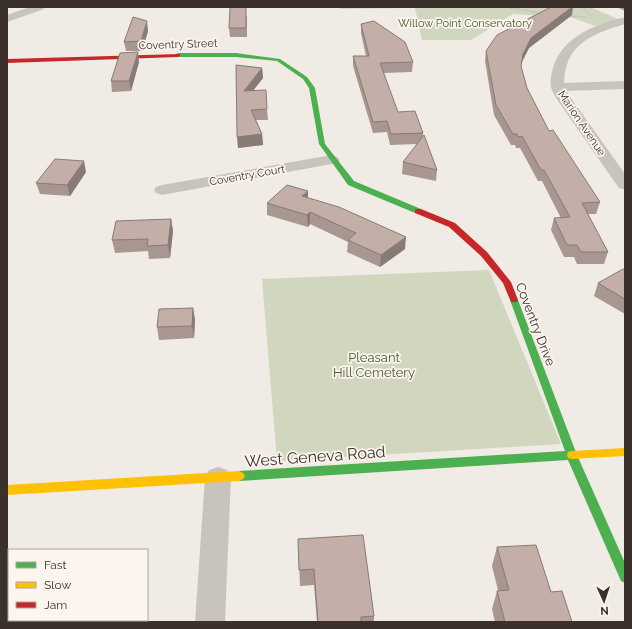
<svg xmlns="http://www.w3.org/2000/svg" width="632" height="629" viewBox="0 0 632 629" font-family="Raleway,sans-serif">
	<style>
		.green { fill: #d1d6bf }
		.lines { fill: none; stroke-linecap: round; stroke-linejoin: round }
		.path { stroke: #c2bbb6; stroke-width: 1.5; stroke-dasharray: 1 1; stroke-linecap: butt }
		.street { fill: #c9c3be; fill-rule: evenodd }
		.fast { fill: #4caf50; fill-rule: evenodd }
		.slow { fill: #ffc107; fill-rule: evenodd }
		.jam { fill: #c62828; fill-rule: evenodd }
		.wall { fill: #a89690 }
		.shaded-wall { fill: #887a75 }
		.building { fill: #c3afa7; stroke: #887a75 }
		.labels { text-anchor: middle; stroke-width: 3.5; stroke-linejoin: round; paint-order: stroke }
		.far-park-label { font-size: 11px; fill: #4a5a2e; stroke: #fbf5ee }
		.far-street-label { font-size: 11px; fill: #3b302b; stroke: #fbf5ee }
		.street-label { font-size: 13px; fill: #3b302b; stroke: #fbf5ee }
		.park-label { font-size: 13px; fill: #4a5a2e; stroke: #fbf5ee }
		.near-street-label { font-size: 16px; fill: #3b302b; stroke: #fbf5ee }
	</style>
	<rect width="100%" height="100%" fill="#f0ebe5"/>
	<path class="green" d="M 341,7 L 590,7 L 618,19 L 595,26 L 573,18 L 513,14 L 471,40 L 422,40 L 415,8 L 341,9 Z
		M 489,270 L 561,444 L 277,461 L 262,279 Z"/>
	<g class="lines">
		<path class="path" d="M 505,7 L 542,13
			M 582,7 L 592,17
			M 567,16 L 586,17"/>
		<path class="street" d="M 30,7 L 45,7 L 44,9 L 7,22 L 7,15 Z
			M 625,17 L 625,24 C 592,34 565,44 564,83 L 625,81 L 625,89 L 566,91 L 625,174 L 625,190 L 619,188 L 558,101 C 556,97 552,92 551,87 C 550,82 551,76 552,72 C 559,38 595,24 625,17 Z
			M 332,155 L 337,157 L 340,160 L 337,163 L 162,195 L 156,193 L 154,190 L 156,187 L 162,185 Z
			M 218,467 L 227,470 L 231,477 L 225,622 L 195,622 L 205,477 L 209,470 Z"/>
		<path class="fast" d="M 236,53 L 280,59 L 307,77 L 315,88 L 325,144 L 354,181 L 421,209 L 421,213 L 415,213 L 348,185 L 319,144 L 309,88 L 303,79 L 277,61 L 236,57 L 178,57 L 175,55 L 178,53 Z
			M 514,297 L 518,300 L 577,455 L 625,563 L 625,583 L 621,581 L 568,460 L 239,481 L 235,479 L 233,476 L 235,473 L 239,471 L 565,451 L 510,300 Z"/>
		<path class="slow" d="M 625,448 L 625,456 L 572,459 L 568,458 L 567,455 L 568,452 L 572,451 Z
			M 239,471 L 243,473 L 245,476 L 243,479 L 239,481 L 7,495 L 7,485 Z"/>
		<path class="jam" d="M 180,54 L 180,56 L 178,57 L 7,63 L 7,59 Z
			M 415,209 L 421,209 L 455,223 L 487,252 L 511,282 L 518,300 L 517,302 L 511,302 L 503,283 L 481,256 L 449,227 L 415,213 Z"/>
	</g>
	<path class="wall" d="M 617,7 L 625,7 L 625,11 Z
		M 572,15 L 529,48 L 521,63 L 521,66 L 527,88 L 549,131 L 600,202 L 596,214 L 588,214 L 608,252 L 604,264 L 577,264 L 574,257 L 564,257 L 551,230 L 554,218 L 561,218 L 542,181 L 538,181 L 520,148 L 516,148 L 515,145 L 511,145 L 494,115 L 485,61 L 486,51 Z
		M 247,16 L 247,37 L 230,37 L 229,28 Z
		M 361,24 L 413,62 L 412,72 L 383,73 L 398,112 L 423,133 L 423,136 L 437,170 L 436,181 L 402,174 L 403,162 L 417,144 L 390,145 L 387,132 L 373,133 L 353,66 L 353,56 L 366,56 L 361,33 Z
		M 148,31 L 142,51 L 126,51 L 124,42 Z
		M 139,62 L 131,91 L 112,92 L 111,81 Z
		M 236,65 L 262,68 L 263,78 L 253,91 L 267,109 L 268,120 L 256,120 L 262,134 L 263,145 L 238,148 Z
		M 86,172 L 70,196 L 40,194 L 36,183 Z
		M 308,198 L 405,249 L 380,267 L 347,252 L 348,242 L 310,224 L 308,227 L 267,215 L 267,203 Z
		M 171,219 L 173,231 L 170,258 L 149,259 L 148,251 L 115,253 L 112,240 Z
		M 625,270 L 625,314 L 594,296 L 598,283 Z
		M 193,308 L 195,320 L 194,338 L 159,340 L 157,327 Z
		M 298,539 L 374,616 L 374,622 L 317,622 L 314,585 L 300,586 Z
		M 497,547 L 551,592 L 572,622 L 495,622 L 492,609 L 497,591 L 498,590 L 492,566 Z
		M 38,620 L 128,620 L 128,622 L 38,622 Z"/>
	<path class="shaded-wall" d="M 572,7 L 573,7 L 572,15 L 529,48 L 521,64 L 523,54 L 531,38 Z
		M 147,21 L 148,31 L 142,51 L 141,41 Z
		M 138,52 L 139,62 L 131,91 L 129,81 Z
		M 262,68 L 263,78 L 244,102 L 244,91 Z
		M 262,134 L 263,145 L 238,148 L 237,137 Z
		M 84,161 L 86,172 L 70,196 L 67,185 Z
		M 308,191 L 308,202 L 302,196 Z
		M 310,212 L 310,224 L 308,227 L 307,215 Z
		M 171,219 L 173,231 L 170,258 L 168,245 Z
		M 406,237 L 405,249 L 380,267 L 381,255 Z
		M 193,308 L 195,320 L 194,338 L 192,326 Z
		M 115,620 L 128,620 L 128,622 L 114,622 Z"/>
	<path class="building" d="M 230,7 L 246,7 L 246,28 L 229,28 Z
		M 551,7 L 572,7 L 531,38 L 523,54 L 521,66 L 527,88 L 549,131 L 553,130 L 600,202 L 582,203 L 608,252 L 581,252 L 577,245 L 567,245 L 554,218 L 570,217 L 544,170 L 541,170 L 522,136 L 518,137 L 517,134 L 513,134 L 496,105 L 486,51 L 497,35 Z
		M 133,17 L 147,21 L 141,41 L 124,42 Z
		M 374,21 L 405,42 L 413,62 L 380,63 L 398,112 L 415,111 L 423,133 L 391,134 L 387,121 L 373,122 L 353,56 L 369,56 L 361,24 Z
		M 138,52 L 129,81 L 111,81 L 120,53 Z
		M 236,65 L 262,68 L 244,91 L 266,90 L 267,109 L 251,110 L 262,134 L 237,137 Z
		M 424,135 L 437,170 L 403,162 Z
		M 55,159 L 84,161 L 67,185 L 36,183 Z
		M 287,185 L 308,191 L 302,196 L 339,207 L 406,237 L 381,255 L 348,240 L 356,233 L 310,212 L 307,215 L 267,203 Z
		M 171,219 L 168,245 L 147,246 L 148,239 L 112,240 L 116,221 Z
		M 623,269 L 625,270 L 625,299 L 598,283 Z
		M 193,308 L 192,326 L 157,327 L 159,309 Z
		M 363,535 L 374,616 L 361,617 L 361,622 L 318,622 L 314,569 L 299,570 L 298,539 Z
		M 536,545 L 551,592 L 562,591 L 572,622 L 505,622 L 497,591 L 509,590 L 497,547 Z
		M 103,620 L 115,620 L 114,622 Z"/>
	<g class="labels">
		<g class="far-park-label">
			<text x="465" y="27">Willow Point Conservatory</text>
		</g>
		<g class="far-street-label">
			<text transform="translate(178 44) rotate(-2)" y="4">Coventry Street</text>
			<text transform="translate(582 123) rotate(56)" y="4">Marion Avenue</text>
			<text transform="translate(247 175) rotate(-10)" y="4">Coventry Court</text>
		</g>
		<g class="street-label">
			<text transform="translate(536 324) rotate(69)" y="5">Coventry Drive</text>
		</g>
		<g class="park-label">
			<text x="374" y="362">Pleasant<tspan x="374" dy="15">Hill Cemetery</tspan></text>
		</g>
		<g class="near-street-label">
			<text transform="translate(315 456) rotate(-4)" y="6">West Geneva Road</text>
		</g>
	</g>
	<rect width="632" height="629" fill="none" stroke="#3b302b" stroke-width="16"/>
	<rect x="8" y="549" width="140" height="72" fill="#fbf5ee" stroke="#aea6a0"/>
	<rect x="16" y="562" width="20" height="6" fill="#4caf50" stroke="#aea6a0"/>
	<text x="44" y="569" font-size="12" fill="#3b302b">Fast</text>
	<rect x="16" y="582" width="20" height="6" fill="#ffc107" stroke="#aea6a0"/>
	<text x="44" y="589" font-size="12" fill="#3b302b">Slow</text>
	<rect x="16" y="602" width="20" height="6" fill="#c62828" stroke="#aea6a0"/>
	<text x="44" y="609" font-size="12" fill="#3b302b">Jam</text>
	<g transform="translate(604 601) rotate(177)" stroke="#fbf5ee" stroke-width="3" paint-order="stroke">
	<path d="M0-3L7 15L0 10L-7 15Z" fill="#3b302b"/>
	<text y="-6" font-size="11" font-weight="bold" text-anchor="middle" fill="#3b302b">N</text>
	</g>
</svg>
